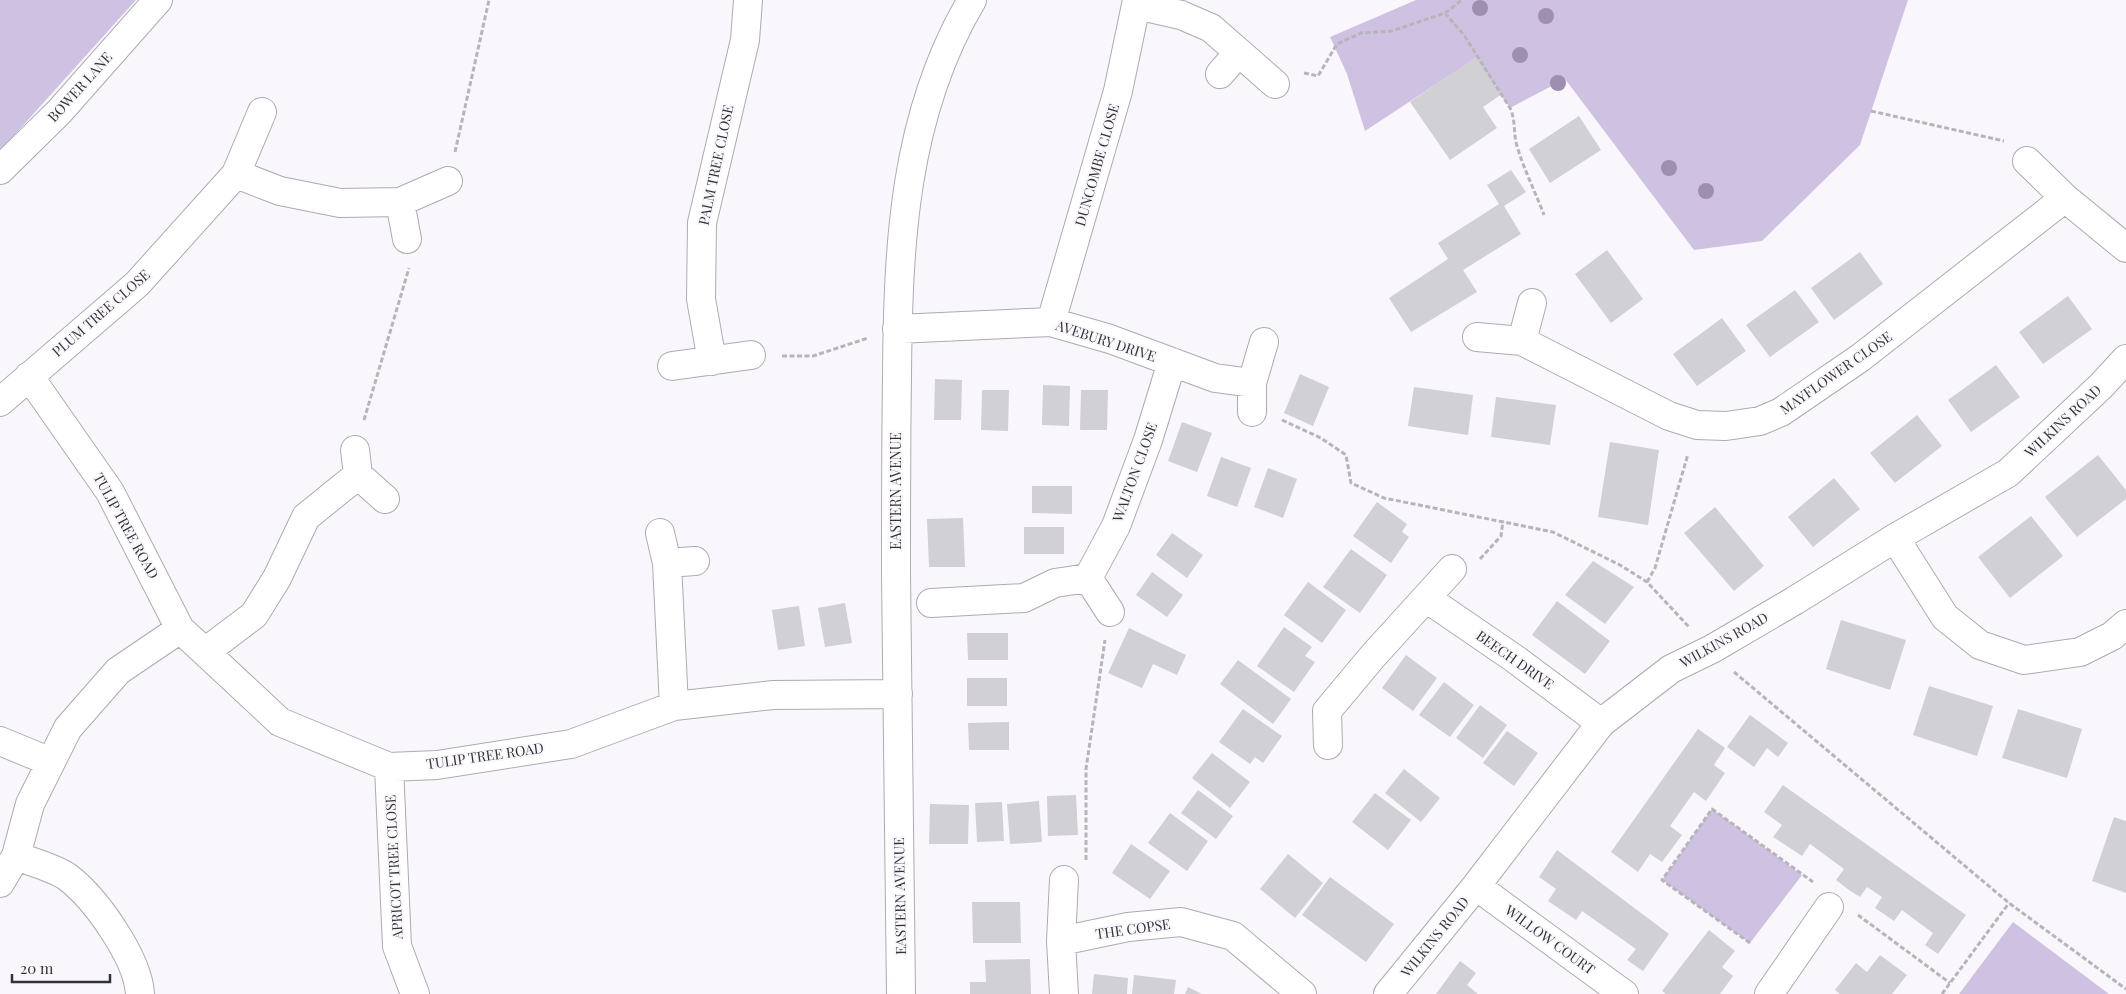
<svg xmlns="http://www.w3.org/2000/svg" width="2126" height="994" viewBox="0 0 2126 994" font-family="'Playfair Display',serif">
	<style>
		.green { fill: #cfc1e2 }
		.building { fill: #d1d0d4 }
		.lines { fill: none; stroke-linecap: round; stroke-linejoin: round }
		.minor-casing { stroke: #adabaf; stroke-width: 30 }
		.path { stroke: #b7b5b9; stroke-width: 3; stroke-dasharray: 5 2.5; stroke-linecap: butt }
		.minor { stroke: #fff; stroke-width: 28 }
		.tree { fill: #9e8eb0 }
		.labels { text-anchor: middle; stroke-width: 4; stroke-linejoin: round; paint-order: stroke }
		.street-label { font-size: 14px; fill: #333234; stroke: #f9f7fc }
	</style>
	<rect width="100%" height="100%" fill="#f9f7fc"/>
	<path class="green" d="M 0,0 L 136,0 L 0,151 Z
		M 1416,0 L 1908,0 L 1860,145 L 1762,241 L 1694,250 L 1565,79 L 1510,108 L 1476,58 L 1365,131 L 1347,74 L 1330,37 Z
		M 1712,809 L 1802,875 L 1750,943 L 1662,880 Z
		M 2013,922 L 2109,994 L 1959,994 Z"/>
	<path class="building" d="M 1476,57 L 1502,94 L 1483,107 L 1497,128 L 1450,160 L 1410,102 Z
		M 1579,116 L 1601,150 L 1550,183 L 1529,149 Z
		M 1511,170 L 1526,192 L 1504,206 L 1521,234 L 1463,270 L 1477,292 L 1411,332 L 1389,298 L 1448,259 L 1438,243 L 1499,204 L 1487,185 Z
		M 1607,250 L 1643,299 L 1611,323 L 1575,274 Z
		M 1860,252 L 1883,284 L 1834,320 L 1811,288 Z
		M 1795,290 L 1819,322 L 1770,357 L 1746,325 Z
		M 2068,296 L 2092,329 L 2043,364 L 2019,332 Z
		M 1722,318 L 1746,351 L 1697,386 L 1673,354 Z
		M 1996,365 L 2020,397 L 1971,432 L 1948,400 Z
		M 1300,374 L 1329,387 L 1313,426 L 1284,413 Z
		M 935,379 L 962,380 L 961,420 L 934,420 Z
		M 1043,385 L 1070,386 L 1069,426 L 1042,425 Z
		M 1414,387 L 1473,395 L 1468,435 L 1408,426 Z
		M 982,390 L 1009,390 L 1008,431 L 981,430 Z
		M 1081,390 L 1108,390 L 1107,430 L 1080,430 Z
		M 1496,397 L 1556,405 L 1550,445 L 1491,437 Z
		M 1917,415 L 1942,446 L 1895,483 L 1870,453 Z
		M 1182,422 L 1212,433 L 1197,472 L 1168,461 Z
		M 1610,442 L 1659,450 L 1648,525 L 1598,517 Z
		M 2098,455 L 2126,490 L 2126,499 L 2077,537 L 2045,497 Z
		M 1221,457 L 1251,468 L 1237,507 L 1207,496 Z
		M 1268,468 L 1297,479 L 1283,518 L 1254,507 Z
		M 1834,478 L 1860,509 L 1813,547 L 1788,517 Z
		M 1032,486 L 1072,486 L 1072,514 L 1032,513 Z
		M 1377,502 L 1407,524 L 1402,532 L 1409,537 L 1391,563 L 1353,536 Z
		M 1715,507 L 1764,566 L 1734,591 L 1684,533 Z
		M 2031,516 L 2063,556 L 2010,598 L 1978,557 Z
		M 963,518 L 965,567 L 929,567 L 927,519 Z
		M 1024,527 L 1064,527 L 1064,554 L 1024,554 Z
		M 1172,533 L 1203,555 L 1187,578 L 1156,555 Z
		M 1351,549 L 1387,575 L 1360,613 L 1323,587 Z
		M 1593,561 L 1634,587 L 1605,624 L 1565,595 Z
		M 1152,572 L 1183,595 L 1167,617 L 1136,595 Z
		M 1308,582 L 1346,610 L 1322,643 L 1284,615 Z
		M 1557,601 L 1610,641 L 1585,674 L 1532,635 Z
		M 845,603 L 852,643 L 825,647 L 818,608 Z
		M 799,606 L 805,646 L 778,650 L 772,610 Z
		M 1841,620 L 1906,640 L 1890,690 L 1826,669 Z
		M 1284,627 L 1312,647 L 1305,656 L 1315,662 L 1294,692 L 1257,666 Z
		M 1129,628 L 1186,655 L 1177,675 L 1153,664 L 1142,688 L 1108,673 Z
		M 967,633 L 1008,633 L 1008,660 L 968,660 Z
		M 1406,655 L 1437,678 L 1413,711 L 1382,688 Z
		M 1238,660 L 1291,699 L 1273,724 L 1220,684 Z
		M 967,678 L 1007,678 L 1007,706 L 967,706 Z
		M 1444,682 L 1474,705 L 1450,737 L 1419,715 Z
		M 1929,686 L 1993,706 L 1977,756 L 1913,735 Z
		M 1480,705 L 1507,725 L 1483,758 L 1456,738 Z
		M 1243,709 L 1282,736 L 1263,763 L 1255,757 L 1250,764 L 1219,742 Z
		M 2018,709 L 2082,729 L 2067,778 L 2002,758 Z
		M 1750,715 L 1788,743 L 1778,757 L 1767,748 L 1754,767 L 1727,747 Z
		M 1009,722 L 1009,750 L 969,750 L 968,723 Z
		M 1698,729 L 1725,748 L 1714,765 L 1725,773 L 1706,801 L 1694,792 L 1670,826 L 1682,835 L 1662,862 L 1650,854 L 1638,872 L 1611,852 Z
		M 1507,731 L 1538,753 L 1514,786 L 1483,763 Z
		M 1212,753 L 1250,782 L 1230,808 L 1192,778 Z
		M 1404,769 L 1440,798 L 1421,822 L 1385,793 Z
		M 1783,785 L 1966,915 L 1938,954 L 1925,945 L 1933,933 L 1918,922 L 1902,910 L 1894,921 L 1884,914 L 1875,908 L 1882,897 L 1867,887 L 1860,897 L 1849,890 L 1836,880 L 1844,869 L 1810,844 L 1802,856 L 1773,837 L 1782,825 L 1764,812 Z
		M 1198,790 L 1233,816 L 1216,839 L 1181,813 Z
		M 1375,793 L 1411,820 L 1388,850 L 1352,822 Z
		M 1076,795 L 1078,835 L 1048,836 L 1047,796 Z
		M 1039,801 L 1042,842 L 1010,844 L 1007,804 Z
		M 1002,802 L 1004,841 L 977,842 L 975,803 Z
		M 930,804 L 969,805 L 968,844 L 929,844 Z
		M 1170,813 L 1208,841 L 1187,871 L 1148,843 Z
		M 2114,817 L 2126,821 L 2126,893 L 2092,881 Z
		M 1131,844 L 1170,871 L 1150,899 L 1112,873 Z
		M 1557,850 L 1669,934 L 1643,971 L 1627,960 L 1636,949 L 1582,911 L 1576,920 L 1548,901 L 1556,889 L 1539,877 Z
		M 1288,854 L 1323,883 L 1295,918 L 1260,889 Z
		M 1330,877 L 1394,924 L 1366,962 L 1302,915 Z
		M 972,902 L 1020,902 L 1021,943 L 973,943 Z
		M 1709,930 L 1735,951 L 1722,967 L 1733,976 L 1720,994 L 1666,994 L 1662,991 Z
		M 1880,955 L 1907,975 L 1892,994 L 1840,994 L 1835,990 L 1856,963 L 1867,972 Z
		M 1030,959 L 1031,994 L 970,994 L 970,982 L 986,982 L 985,960 Z
		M 1460,961 L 1476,973 L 1467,985 L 1478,994 L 1436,994 Z
		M 1094,974 L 1128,978 L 1127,994 L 1092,994 Z
		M 1134,975 L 1176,980 L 1174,994 L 1132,994 Z
		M 1188,987 L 1202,994 L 1185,994 Z"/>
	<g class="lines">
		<defs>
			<path id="minor" d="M 1137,5 L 1181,15 L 1211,28 L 1275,84
				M 1220,74 L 1238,53
				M 2027,161 L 2065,198
				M 0,170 L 59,112 L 158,0
				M 236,174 L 280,191 L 340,203 L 400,202 L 448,181
				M 400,202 L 407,239
				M 1532,303 L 1522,341 L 1669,416 L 1697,425 L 1726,426 L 1760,421 L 1781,412 L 1860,358 L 2065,198 L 2126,248
				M 1051,322 L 1118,91 L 1137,0
				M 897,329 L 1051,322 L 1110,339 L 1215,378 L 1252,383
				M 1477,337 L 1522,341
				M 712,361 L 701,299 L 702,223 L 745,40 L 748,0
				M 672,366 L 751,355
				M 29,376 L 110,492 L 180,629 L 205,652 L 254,615 L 277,578 L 306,517 L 358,475 L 385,499
				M 0,402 L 137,284 L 236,174 L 262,112
				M 1252,412 L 1252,383 L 1264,342
				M 355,450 L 358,475
				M 660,533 L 667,563 L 674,706
				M 1895,538 L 1945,617 L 1980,645 L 2024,660 L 2080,652 L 2112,636 L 2126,624
				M 667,563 L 695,561
				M 1088,578 L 1116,526 L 1148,440 L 1172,362
				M 1088,578 L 1110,612
				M 1426,598 L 1515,659 L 1601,723
				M 931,603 L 1024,598 L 1055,583 L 1088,578
				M 205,652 L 280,722 L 389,767 L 437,765 L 571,744 L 674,706 L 773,695 L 898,694
				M 0,741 L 51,762
				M 1328,745 L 1327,711 L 1373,656 L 1452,569
				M 389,767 L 397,946 L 415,994
				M 16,856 C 32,862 52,867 66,876 C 95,897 138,958 140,994
				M 0,883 L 16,856 L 30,804 L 68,728 L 118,671 L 180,629
				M 1476,886 L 1624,994
				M 1061,941 L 1128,927 L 1181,922 L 1233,936 L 1302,994
				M 901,994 C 900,854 898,714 896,574 C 896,508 896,443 897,377 C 898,247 903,116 972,0
				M 1064,994 L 1061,941 L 1064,880
				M 1388,994 L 1476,886 L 1601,723 L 1671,669 L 1712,649 L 1794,601 L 1895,538 L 2008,473 L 2101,386 L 2126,359
				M 1769,994 L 1829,907"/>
		</defs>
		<use href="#minor" class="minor-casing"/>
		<path class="path" d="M 1445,13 L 1462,0
			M 1304,73 L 1318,76 L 1337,44 L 1361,33 L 1392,31 L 1445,13 L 1464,35 L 1510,108 C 1516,120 1513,133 1517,146 C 1524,170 1535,191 1544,215
			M 1871,111 L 2004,141
			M 455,152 L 489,0
			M 782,356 L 813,356 L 868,338
			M 364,420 L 409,268
			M 1282,420 L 1321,438 L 1346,455 L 1351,483 L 1384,498 L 1553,532 L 1620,565 L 1647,582 L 1689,627
			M 1480,559 L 1501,536 L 1503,521
			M 1647,582 L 1655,568 L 1688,454
			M 1734,672 L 2009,903 L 2126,989
			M 1086,860 L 1086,769 L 1105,640
			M 1858,915 L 1950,983
			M 1750,943 L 1662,880 L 1712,809 L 1813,882
			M 1942,994 L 2009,903"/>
		<use href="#minor" class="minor"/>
	</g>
	<g class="tree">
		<circle cx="1480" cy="8" r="8"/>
		<circle cx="1546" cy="16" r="8"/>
		<circle cx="1520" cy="55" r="8"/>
		<circle cx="1558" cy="83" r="8"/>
		<circle cx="1669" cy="168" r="8"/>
		<circle cx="1706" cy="191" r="8"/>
	</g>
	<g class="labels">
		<g class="street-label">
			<text transform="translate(80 87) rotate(-48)" y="5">BOWER LANE</text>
			<text transform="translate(716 165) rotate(-78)" y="5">PALM TREE CLOSE</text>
			<text transform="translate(1097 165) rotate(-74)" y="5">DUNCOMBE CLOSE</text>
			<text transform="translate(101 313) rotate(-41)" y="5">PLUM TREE CLOSE</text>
			<text transform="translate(1106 341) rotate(18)" y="5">AVEBURY DRIVE</text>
			<text transform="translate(1836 373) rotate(-35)" y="5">MAYFLOWER CLOSE</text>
			<text transform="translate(2063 421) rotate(-43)" y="5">WILKINS ROAD</text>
			<text transform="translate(1135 472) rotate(-70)" y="5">WALTON CLOSE</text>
			<text transform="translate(896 491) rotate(-90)" y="5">EASTERN AVENUE</text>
			<text transform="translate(126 526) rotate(61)" y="5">TULIP TREE ROAD</text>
			<text transform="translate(1724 640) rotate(-29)" y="5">WILKINS ROAD</text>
			<text transform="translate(1515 660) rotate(35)" y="5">BEECH DRIVE</text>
			<text transform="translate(485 756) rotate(-8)" y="5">TULIP TREE ROAD</text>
			<text transform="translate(394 867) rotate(-93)" y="5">APRICOT TREE CLOSE</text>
			<text transform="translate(900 896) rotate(-91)" y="5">EASTERN AVENUE</text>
			<text transform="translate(1133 929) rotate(-8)" y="5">THE COPSE</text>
			<text transform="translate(1435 937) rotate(-51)" y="5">WILKINS ROAD</text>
			<text transform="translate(1550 940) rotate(36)" y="5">WILLOW COURT</text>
		</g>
	</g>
	<path d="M12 974v8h98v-8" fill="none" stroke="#333234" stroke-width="2.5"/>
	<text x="20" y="974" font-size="15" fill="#333234" stroke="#f9f7fc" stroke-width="4" paint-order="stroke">20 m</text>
</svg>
